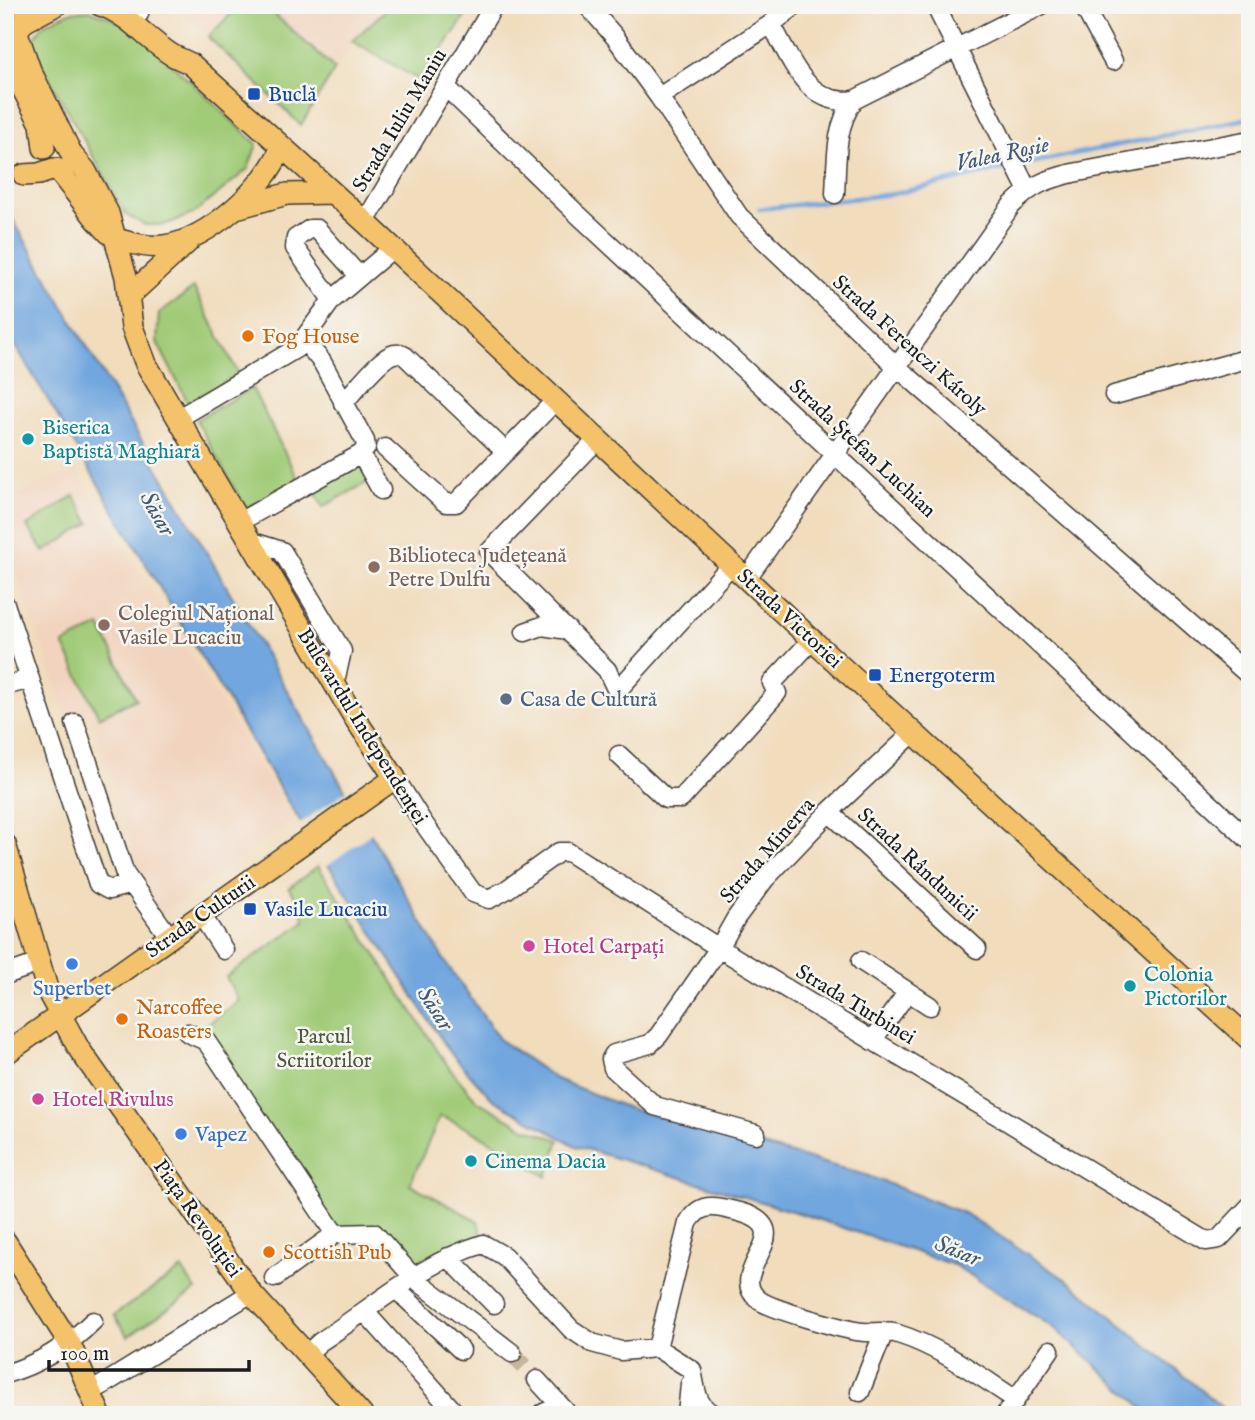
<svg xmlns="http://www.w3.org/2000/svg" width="1255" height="1420" viewBox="0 0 1255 1420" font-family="'IM FELL English',serif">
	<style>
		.built { fill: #f2d4be }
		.green { fill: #a0cb77; stroke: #5e744a; stroke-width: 2 }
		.water { fill: #71a6de; stroke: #46617d; stroke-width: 2 }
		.pier { fill: #f1dcbc }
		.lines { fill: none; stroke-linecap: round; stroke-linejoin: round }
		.stream { stroke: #71a6de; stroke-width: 4.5 }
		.minor-tunnel { stroke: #c6b69c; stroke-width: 18; stroke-dasharray: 18 9; stroke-linecap: butt }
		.minor-casing { stroke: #3c3934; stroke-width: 21 }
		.major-casing { stroke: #3c3934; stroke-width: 24 }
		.minor { stroke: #fff; stroke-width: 18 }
		.major { stroke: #f3c26a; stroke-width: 21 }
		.transit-dot { fill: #1a4fb4; stroke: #f6f6f2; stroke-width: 2.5 }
		.food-dot { fill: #e8710a; stroke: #f6f6f2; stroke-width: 2.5 }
		.culture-dot { fill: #0f9aa8; stroke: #f6f6f2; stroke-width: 2.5 }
		.education-dot { fill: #8d6e63; stroke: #f6f6f2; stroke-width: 2.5 }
		.service-dot { fill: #5c6f8a; stroke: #f6f6f2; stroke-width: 2.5 }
		.hotel-dot { fill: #d1479c; stroke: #f6f6f2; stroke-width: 2.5 }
		.shop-dot { fill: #3f7fe0; stroke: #f6f6f2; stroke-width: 2.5 }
		.labels { text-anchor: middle; stroke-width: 5; stroke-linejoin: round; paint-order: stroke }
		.transit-label { font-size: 21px; fill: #164399; stroke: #f6f6f2; text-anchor: start }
		.street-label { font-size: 21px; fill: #1c1c1c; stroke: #f6f6f2 }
		.food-label { font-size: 21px; fill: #c56008; stroke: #f6f6f2; text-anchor: start }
		.culture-label { font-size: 21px; fill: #0d838f; stroke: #f6f6f2; text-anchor: start }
		.education-label { font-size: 21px; fill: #785e54; stroke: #f6f6f2; text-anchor: start }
		.service-label { font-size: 21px; fill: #4e5e75; stroke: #f6f6f2; text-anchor: start }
		.hotel-label { font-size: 21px; fill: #b23c85; stroke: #f6f6f2; text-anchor: start }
		.shop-label { font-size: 21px; fill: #366cbe; stroke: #f6f6f2 }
		.park-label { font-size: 21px; fill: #4a593c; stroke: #f6f6f2 }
		.water-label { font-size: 23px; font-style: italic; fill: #425a73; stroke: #f6f6f2 }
	</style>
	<rect width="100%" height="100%" fill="#f6f6f2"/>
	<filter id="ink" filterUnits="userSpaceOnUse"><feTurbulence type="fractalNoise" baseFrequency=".0143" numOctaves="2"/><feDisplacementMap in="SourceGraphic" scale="14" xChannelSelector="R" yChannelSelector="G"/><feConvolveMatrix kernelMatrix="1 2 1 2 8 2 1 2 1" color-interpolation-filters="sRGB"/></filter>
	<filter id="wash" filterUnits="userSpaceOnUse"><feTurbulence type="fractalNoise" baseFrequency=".00686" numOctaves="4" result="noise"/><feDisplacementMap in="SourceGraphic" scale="28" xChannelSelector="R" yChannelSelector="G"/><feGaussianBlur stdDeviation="1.57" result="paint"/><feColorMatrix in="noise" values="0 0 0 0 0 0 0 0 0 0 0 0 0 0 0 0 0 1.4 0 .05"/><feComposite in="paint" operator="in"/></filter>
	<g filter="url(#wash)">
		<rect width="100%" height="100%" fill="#f1dcbc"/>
		<path class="built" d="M 176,5 L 473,5 L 421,81 L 352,42 L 301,125 Z
			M 77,470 L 294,821 L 159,916 L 133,876 L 125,853 L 134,850 L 90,715 L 67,722 L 5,535 L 5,499 Z"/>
		<path class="green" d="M 240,5 L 264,5 L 335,69 L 301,125 L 208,37 Z
			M 395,5 L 473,5 L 421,81 L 352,41 L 390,6 Z
			M 89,10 L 113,19 L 137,31 L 257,144 L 248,169 L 193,214 L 164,225 L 145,225 L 126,215 L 30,44 L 44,24 L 70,12 Z
			M 194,288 L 239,375 L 188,403 L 157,342 L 159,313 Z
			M 252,388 L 299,481 L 246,509 L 196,420 Z
			M 358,461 L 370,481 L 323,507 L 312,487 Z
			M 74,496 L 90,523 L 44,552 L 27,526 Z
			M 100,626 L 136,699 L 99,717 L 63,644 Z
			M 318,866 L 447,1065 L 476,1100 L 525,1128 L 559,1140 L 547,1177 C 512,1154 479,1132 440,1116 L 410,1184 L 478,1221 L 483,1244 L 414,1278 L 374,1233 L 335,1234 L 193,1035 L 239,1001 L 226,977 L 305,921 L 301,906 L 289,888 Z
			M 182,1269 L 196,1290 L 128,1336 L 114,1315 Z"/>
		<path class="water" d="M 5,206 L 444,960 L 500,1040 L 556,1079 L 628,1108 L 866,1175 L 966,1214 L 1071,1283 L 1231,1415 L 1151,1415 L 1053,1327 L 954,1265 L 808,1216 L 576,1146 L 492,1099 L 449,1051 L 289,804 L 5,328 Z"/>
		<path class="pier" d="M 349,789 L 373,832 L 325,867 L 298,825 Z"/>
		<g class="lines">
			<path class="stream" d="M 1021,165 L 1250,118
				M 759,209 L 893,194 L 1012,167"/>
		</g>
	</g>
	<g filter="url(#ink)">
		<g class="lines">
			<path class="minor-tunnel" d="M 512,1353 L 537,1380"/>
			<defs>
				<path id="minor" d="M 132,5 L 139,14
					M 587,5 L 615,37 L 659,97 L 739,216 L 897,367 L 1250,676
					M 935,5 L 1027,189
					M 1083,5 L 1113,61
					M 771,24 C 791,58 807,108 854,100
					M 446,87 L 573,210 L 1250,841
					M 659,97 L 771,24 L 796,5
					M 835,194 C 837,163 834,127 854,100 L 1042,5
					M 365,222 L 494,5
					M 332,300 L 295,248 L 296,238 L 310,229 L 317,229 L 359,276
					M 1114,395 L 1250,358
					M 343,403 C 354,392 380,357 394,354 C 399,353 401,354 405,356 L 506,452
					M 177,419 L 297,348 L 332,300 L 392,249
					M 598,439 L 489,552 L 607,670 L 617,691 L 732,564
					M 385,448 L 442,500 L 446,503 L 456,503 L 556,400
					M 361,454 L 381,490
					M 239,522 L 361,454 L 366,448 L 365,441 L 322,362 L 304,340
					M 250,541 L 282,551 L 342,651 L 335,682
					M 747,578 L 1011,206 C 1032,185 1044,180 1073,173 L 1250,140
					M 5,604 L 96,878 L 98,884 L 109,890 L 132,884
					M 525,632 L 542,626 L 568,630
					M 5,686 L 30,679
					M 75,723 L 125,874 L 170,938
					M 619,755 L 666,799 L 681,799 L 777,693 L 772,683 L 812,640
					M 395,778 L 422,821 L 473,893 L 489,899 L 506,890 L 559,852 L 568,852 L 719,948 L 1206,1241 L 1219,1239 L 1250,1206
					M 829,812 L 977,949
					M 202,916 L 224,950
					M 861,961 L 930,1006
					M 5,975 L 39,963
					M 188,1033 L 206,1041 L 335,1234 L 374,1233 L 414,1278 L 512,1353
					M 872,1041 L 907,993
					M 756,1134 L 655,1106 L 613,1068 L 611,1059 L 614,1054 L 650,1044 L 659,1035 L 719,948 L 736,918 L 765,879 L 829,812 L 913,733
					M 448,1257 L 494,1304
					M 274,1278 L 335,1234
					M 397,1290 L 461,1350
					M 365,1312 L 457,1415
					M 657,1348 L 688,1223 C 693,1214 701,1206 713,1207 C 721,1207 730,1210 739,1212 C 806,1230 722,1272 759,1300 C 770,1309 839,1328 856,1331 C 870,1334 884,1330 898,1334 C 940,1347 979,1376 1015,1399
					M 657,1348 L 692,1370 C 696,1389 696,1408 716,1415
					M 307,1354 L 320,1342 C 372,1308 423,1262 483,1244 L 504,1256 L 571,1329 L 592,1343 L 621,1351 L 657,1348
					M 5,1374 C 40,1364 68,1346 93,1321
					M 537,1380 L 569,1415
					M 91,1392 L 251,1293
					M 860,1392 L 884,1332
					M 540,1415 L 552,1409 L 564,1410
					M 687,1415 L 690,1384
					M 1005,1415 L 1050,1350"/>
				<path id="major" d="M 100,5 C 129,14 147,40 172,55 C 179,59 185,60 192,65 L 365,222 L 812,640 L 1250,1040
					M 24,22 L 56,5
					M 5,30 C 21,32 30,20 24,5
					M 5,55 L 41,124 L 44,148
					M 57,169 L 96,219 L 109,233
					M 24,175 L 39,174 L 54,169
					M 236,208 L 287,194 L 333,193
					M 116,239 C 131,243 148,248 164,246 C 207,241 266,187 281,148
					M 130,295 L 188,242
					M 5,844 L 48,992 L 79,1049 L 251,1293 L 362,1415
					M 5,1054 L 395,778 L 354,717 L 146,364 L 132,327 L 126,277 L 108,213 L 85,170 L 72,155 L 30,70 L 16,30
					M 5,1241 L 70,1344 L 100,1415"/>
			</defs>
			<use href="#minor" class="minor-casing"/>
			<use href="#major" class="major-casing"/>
			<use href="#minor" class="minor"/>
			<use href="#major" class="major"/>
		</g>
	</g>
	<g class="transit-dot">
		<rect x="247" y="87" width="14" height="14" rx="3.5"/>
		<rect x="868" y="668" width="14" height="14" rx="3.5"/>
		<rect x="243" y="902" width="14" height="14" rx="3.5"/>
	</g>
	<g class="food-dot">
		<circle cx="248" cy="336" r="7"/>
		<circle cx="122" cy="1019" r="7"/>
		<circle cx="269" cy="1252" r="7"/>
	</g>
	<g class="culture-dot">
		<circle cx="28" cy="439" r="7"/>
		<circle cx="1130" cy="986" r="7"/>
		<circle cx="471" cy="1161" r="7"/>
	</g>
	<g class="education-dot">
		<circle cx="374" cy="567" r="7"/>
		<circle cx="104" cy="625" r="7"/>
	</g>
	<circle class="service-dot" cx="506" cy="699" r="7"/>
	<g class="hotel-dot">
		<circle cx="529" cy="946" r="7"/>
		<circle cx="38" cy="1099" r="7"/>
	</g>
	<g class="shop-dot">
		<circle cx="72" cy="964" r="7"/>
		<circle cx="181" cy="1134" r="7"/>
	</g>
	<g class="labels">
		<g class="transit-label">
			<text x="268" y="101">Buclă</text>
			<text x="889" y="682">Energoterm</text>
			<text x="264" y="916">Vasile Lucaciu</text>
		</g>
		<g class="street-label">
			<text transform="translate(399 120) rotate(-59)" y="7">Strada Iuliu Maniu</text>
			<text transform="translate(910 345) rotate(42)" y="7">Strada Ferenczi Károly</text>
			<text transform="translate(863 448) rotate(43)" y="7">Strada Ștefan Luchian</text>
			<text transform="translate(790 618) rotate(43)" y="7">Strada Victoriei</text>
			<text transform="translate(363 726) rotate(58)" y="7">Bulevardul Independenței</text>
			<text transform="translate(767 850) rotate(-49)" y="7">Strada Minerva</text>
			<text transform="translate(918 864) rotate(43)" y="7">Strada Rândunicii</text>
			<text transform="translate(200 916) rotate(-35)" y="7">Strada Culturii</text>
			<text transform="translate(856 1004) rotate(31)" y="7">Strada Turbinei</text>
			<text transform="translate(198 1218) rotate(55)" y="7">Piața Revoluției</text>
		</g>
		<g class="food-label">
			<text x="262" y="343">Fog House</text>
			<text x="136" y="1014">Narcoffee<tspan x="136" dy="24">Roasters</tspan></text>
			<text x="283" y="1259">Scottish Pub</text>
		</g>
		<g class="culture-label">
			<text x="42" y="434">Biserica<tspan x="42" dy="24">Baptistă Maghiară</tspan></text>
			<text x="1144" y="981">Colonia<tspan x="1144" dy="24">Pictorilor</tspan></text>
			<text x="485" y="1168">Cinema Dacia</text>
		</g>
		<g class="education-label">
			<text x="388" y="562">Biblioteca Județeană<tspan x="388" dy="24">Petre Dulfu</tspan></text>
			<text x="118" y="620">Colegiul Național<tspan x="118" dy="24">Vasile Lucaciu</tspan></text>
		</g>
		<g class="service-label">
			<text x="520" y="706">Casa de Cultură</text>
		</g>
		<g class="hotel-label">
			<text x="543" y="953">Hotel Carpați</text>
			<text x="52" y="1106">Hotel Rivulus</text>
		</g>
		<g class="shop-label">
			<text x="72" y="995">Superbet</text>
			<text x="195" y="1141" text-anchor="start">Vapez</text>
		</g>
		<g class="park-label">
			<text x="324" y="1043">Parcul<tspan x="324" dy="24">Scriitorilor</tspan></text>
		</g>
		<g class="water-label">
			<text transform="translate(1002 153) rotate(-12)" y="8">Valea Roșie</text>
			<text transform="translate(158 513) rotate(60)" y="8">Săsar</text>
			<text transform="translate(436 1008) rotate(57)" y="8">Săsar</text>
			<text transform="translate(958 1250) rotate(22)" y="8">Săsar</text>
		</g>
	</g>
	<rect width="1255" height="1420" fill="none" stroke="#f6f6f2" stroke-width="28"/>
	<path d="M49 1360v10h200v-10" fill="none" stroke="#1c1c1c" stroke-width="3.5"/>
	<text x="60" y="1360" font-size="21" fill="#1c1c1c" stroke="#f6f6f2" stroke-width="5" paint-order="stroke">100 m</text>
</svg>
